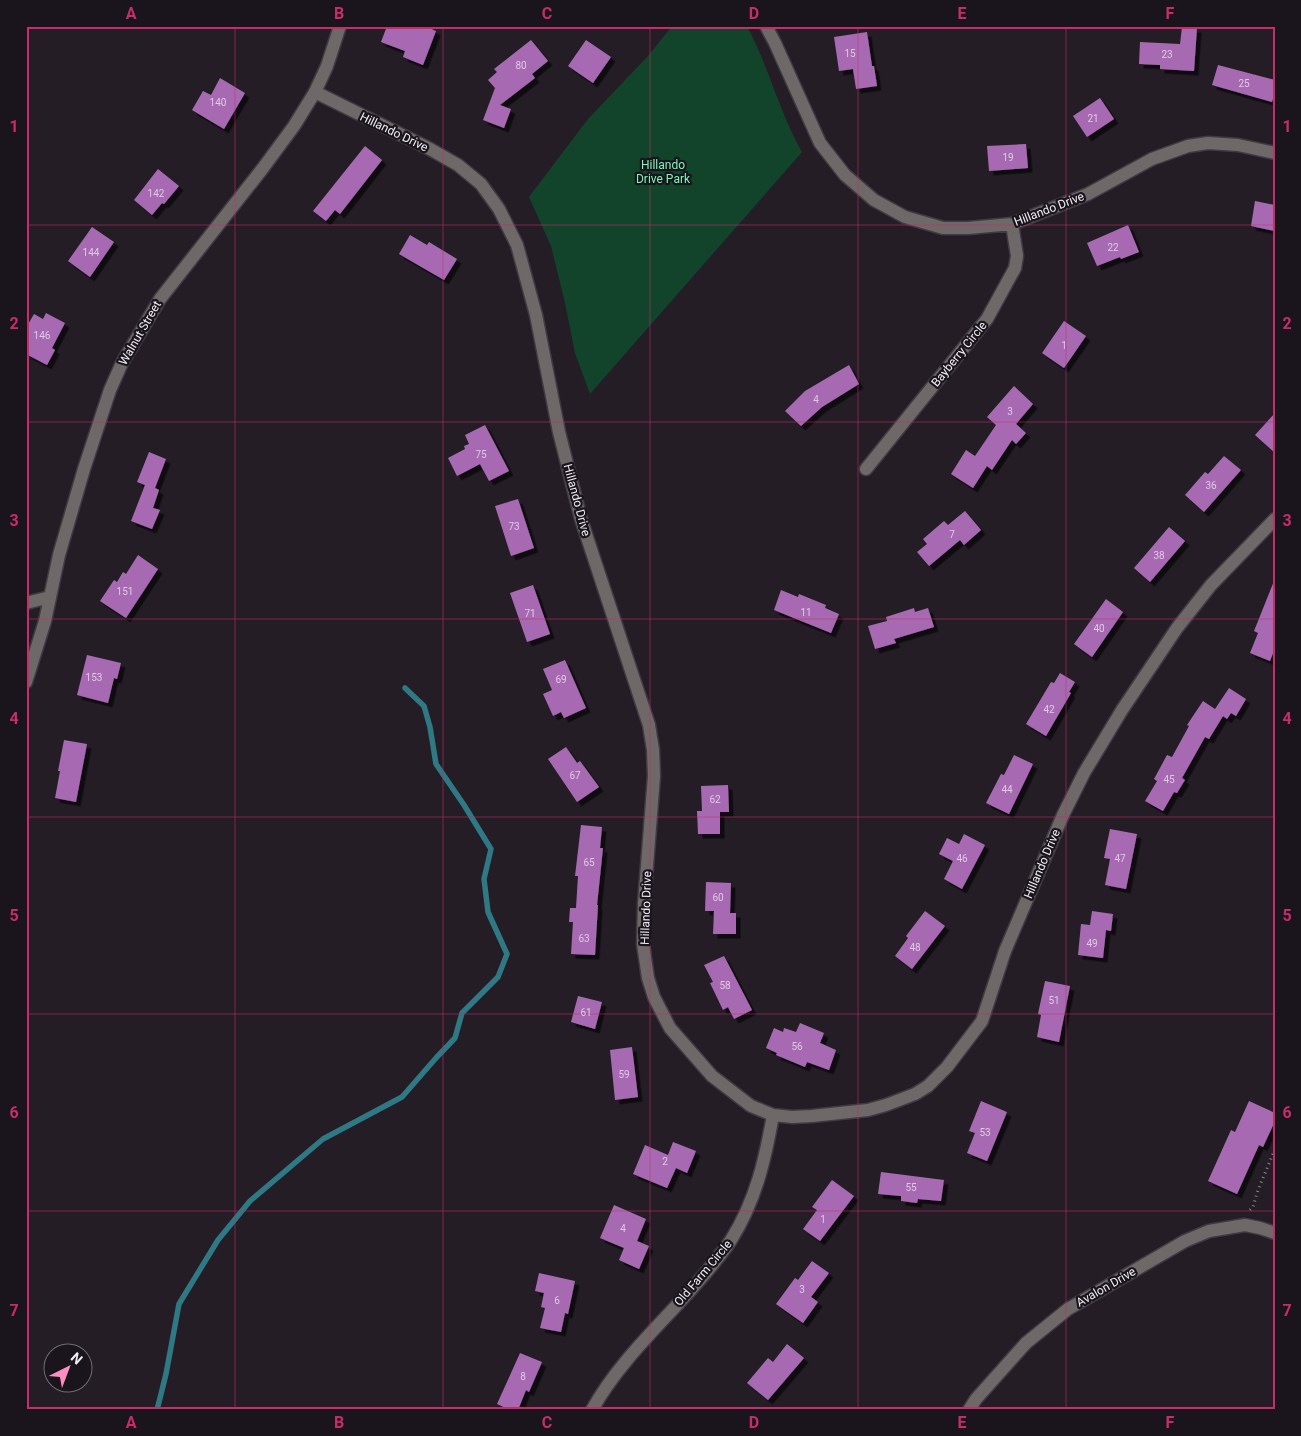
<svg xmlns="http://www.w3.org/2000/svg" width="1301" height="1436" viewBox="0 0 1301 1436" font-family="Roboto,sans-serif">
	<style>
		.green { fill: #12442b }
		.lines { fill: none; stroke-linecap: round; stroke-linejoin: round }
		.stream { stroke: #2e7983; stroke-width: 5.5 }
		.building { fill: #a76bb2; filter: url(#shadow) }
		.minor-casing { stroke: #413a43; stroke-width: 15 }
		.path { stroke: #88828a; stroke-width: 3; stroke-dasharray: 1 4; stroke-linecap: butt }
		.minor { stroke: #6f6868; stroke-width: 12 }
		.grid { fill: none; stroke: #c72d6a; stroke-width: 1; stroke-opacity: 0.55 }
		.labels { text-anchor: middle; stroke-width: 4.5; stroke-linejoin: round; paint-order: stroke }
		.number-label { font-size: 10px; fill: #dfcce4 }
		.street-label { font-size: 12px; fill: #f2edf4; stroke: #1a141d }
		.park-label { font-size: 12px; fill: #76fcb6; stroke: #1a141d }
		.neatline { fill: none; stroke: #c72d6a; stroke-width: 2 }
		.grid-label { font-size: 16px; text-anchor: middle; font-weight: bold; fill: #c72d6a }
	</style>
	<defs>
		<filter id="shadow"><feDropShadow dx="4.5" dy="4.5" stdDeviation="0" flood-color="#0009"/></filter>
	</defs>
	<rect width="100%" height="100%" fill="#241d26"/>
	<path class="green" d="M 672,26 L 747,26 C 769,67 779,112 802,152 L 590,394 L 575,353 L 565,303 L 551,246 L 529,197 L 588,119 L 648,56 Z"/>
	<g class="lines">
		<path class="stream" d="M 157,1410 L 166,1374 L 179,1304 L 218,1240 L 250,1201 L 323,1139 L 402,1097 L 436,1058 L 455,1038 L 462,1013 L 498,977 L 507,954 L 488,912 L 484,879 L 491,849 L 464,805 L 436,764 L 430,727 L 424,706 L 405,688"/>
	</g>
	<path class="building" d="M 387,26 L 425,26 L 436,31 L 423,65 L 403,57 L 405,51 L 381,42 Z
		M 1182,27 L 1197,28 L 1194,71 L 1160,69 L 1160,65 L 1139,64 L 1140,42 L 1180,44 Z
		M 867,32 L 872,66 L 874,66 L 877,86 L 856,89 L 853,69 L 839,71 L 834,37 Z
		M 531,40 L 548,61 L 532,74 L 535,78 L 500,105 L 511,109 L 504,128 L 483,120 L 495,88 L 488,80 L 497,72 L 494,69 Z
		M 586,40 L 611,57 L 593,83 L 568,66 Z
		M 1218,65 L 1275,80 L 1275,92 L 1272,102 L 1212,85 Z
		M 220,78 L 245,93 L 224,129 L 192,110 L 203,91 L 211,95 Z
		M 1100,98 L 1114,119 L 1087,137 L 1073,116 Z
		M 1026,144 L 1028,168 L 989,171 L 987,146 Z
		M 365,146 L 382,160 L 340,214 L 335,210 L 326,221 L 313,211 Z
		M 158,169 L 179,186 L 164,204 L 162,203 L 152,215 L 134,200 Z
		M 1255,201 L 1275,205 L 1275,231 L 1251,226 Z
		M 1128,225 L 1139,252 L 1121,259 L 1120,257 L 1097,266 L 1087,243 Z
		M 92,227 L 114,242 L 90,277 L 68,261 Z
		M 410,235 L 427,245 L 429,242 L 457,259 L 444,280 L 399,254 Z
		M 46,313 L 65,323 L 52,348 L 55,350 L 47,365 L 26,354 L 26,328 L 34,314 L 43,319 Z
		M 1064,321 L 1086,336 L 1064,368 L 1042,353 Z
		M 849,365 L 859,384 L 822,407 L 801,426 L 785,411 L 805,391 Z
		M 1014,386 L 1033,404 L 1016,424 L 1026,433 L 1016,444 L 1012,440 L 992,470 L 987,466 L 973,488 L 951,474 L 966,450 L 975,456 L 996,425 L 987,417 Z
		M 1275,413 L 1275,453 L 1255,435 Z
		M 485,425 L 509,471 L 489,481 L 480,464 L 457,476 L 448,458 L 465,449 L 464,446 L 469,444 L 465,435 Z
		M 149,452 L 166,459 L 155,488 L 159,490 L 153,508 L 160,510 L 152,529 L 131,521 L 145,485 L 137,482 Z
		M 1224,456 L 1241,470 L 1204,512 L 1185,495 L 1205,472 L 1208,474 Z
		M 518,499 L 534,548 L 511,556 L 495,506 Z
		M 965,511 L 981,530 L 964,545 L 960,540 L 929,566 L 917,552 L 927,544 L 923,539 L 944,521 L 948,525 Z
		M 1169,527 L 1185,541 L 1150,582 L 1134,568 Z
		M 138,555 L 158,569 L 126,618 L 100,601 L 114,580 L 117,582 L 123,572 L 126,574 Z
		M 1274,581 L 1275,581 L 1275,648 L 1270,661 L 1250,653 L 1258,633 L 1254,631 Z
		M 533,585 L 550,634 L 527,642 L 510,593 Z
		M 781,590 L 798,597 L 799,594 L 826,605 L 825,608 L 839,614 L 831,633 L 774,610 Z
		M 1106,599 L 1123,612 L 1092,657 L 1074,644 Z
		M 914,608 L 915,612 L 928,608 L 934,627 L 894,639 L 896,643 L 875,649 L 868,626 L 887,621 L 886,617 Z
		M 87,655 L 121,663 L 117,679 L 114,678 L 108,703 L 77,695 Z
		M 565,660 L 586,708 L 564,718 L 561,712 L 553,716 L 543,694 L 552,690 L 543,669 Z
		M 1060,673 L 1075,682 L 1069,692 L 1071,693 L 1046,736 L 1026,724 L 1051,682 L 1054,683 Z
		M 1229,688 L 1246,699 L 1236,716 L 1231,713 L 1227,719 L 1223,716 L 1209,739 L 1205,737 L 1182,778 L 1185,780 L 1177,793 L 1174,792 L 1163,811 L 1145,801 L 1157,781 L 1154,779 L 1167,755 L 1172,757 L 1189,726 L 1187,725 L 1203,701 L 1215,709 Z
		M 64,740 L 87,744 L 76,802 L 55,798 L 60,771 L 58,771 Z
		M 566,747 L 577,763 L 580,761 L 599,787 L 577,802 L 548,759 Z
		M 1014,755 L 1033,764 L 1009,814 L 986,803 L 1001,774 L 1004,775 Z
		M 728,785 L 729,812 L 720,812 L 720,834 L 698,834 L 697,811 L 702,811 L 701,786 Z
		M 581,825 L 602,827 L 600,848 L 603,848 L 597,905 L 598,905 L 595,955 L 571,954 L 573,922 L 569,922 L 570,908 L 576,908 L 578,876 L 575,876 Z
		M 1110,829 L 1137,834 L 1126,889 L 1105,885 L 1110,859 L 1104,858 Z
		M 964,834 L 985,845 L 962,889 L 944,879 L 953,861 L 939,854 L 947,838 L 959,844 Z
		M 706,882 L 731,883 L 730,913 L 736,913 L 736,934 L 713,934 L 714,911 L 705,911 Z
		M 925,911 L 945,926 L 912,969 L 895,956 L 908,938 L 906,936 Z
		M 1092,911 L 1113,914 L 1111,931 L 1106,930 L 1103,958 L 1078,955 L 1081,924 L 1090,925 Z
		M 724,956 L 752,1010 L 734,1019 L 728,1007 L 723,1010 L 710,983 L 713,982 L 704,965 Z
		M 1045,981 L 1070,986 L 1059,1042 L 1037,1037 L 1041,1015 L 1038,1014 Z
		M 578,996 L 602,1002 L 595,1029 L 571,1022 Z
		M 800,1023 L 824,1033 L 820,1043 L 836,1050 L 829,1070 L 807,1062 L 805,1067 L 776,1055 L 777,1053 L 766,1048 L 774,1028 L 783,1032 L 784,1028 L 796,1032 Z
		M 632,1047 L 638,1097 L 615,1100 L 610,1050 Z
		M 981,1101 L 1007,1112 L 987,1161 L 967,1153 L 975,1133 L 969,1131 Z
		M 1249,1101 L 1275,1113 L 1275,1121 L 1263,1147 L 1259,1145 L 1237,1194 L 1208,1181 L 1231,1130 L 1235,1132 Z
		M 673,1142 L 696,1151 L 687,1173 L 676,1168 L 667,1188 L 633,1174 L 645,1145 L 668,1155 Z
		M 881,1172 L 944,1180 L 941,1201 L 918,1199 L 917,1203 L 901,1201 L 901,1196 L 878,1194 Z
		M 832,1180 L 854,1196 L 820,1241 L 803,1229 L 817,1210 L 812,1207 Z
		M 614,1205 L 646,1219 L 637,1241 L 649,1246 L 639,1269 L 619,1260 L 624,1248 L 600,1238 Z
		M 812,1261 L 829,1273 L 811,1297 L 818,1302 L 803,1323 L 776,1304 L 795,1278 L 798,1280 Z
		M 539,1273 L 575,1281 L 568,1314 L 565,1313 L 561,1332 L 540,1328 L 545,1308 L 541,1307 L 544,1293 L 535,1291 Z
		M 787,1344 L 804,1358 L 768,1400 L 747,1383 L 768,1358 L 773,1362 Z
		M 520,1353 L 542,1362 L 529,1392 L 526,1390 L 518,1410 L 510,1410 L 497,1404 Z"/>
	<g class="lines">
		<defs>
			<path id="minor" d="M 766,26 L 775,43 L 820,143 L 845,175 L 874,200 L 905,217 L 943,228 L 968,228 L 1012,224 L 1088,194 L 1152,159 L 1188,146 L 1208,143 L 1238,145 L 1275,153
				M 315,92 L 430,149 L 458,165 L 481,184 L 499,209 L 517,245 L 536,315 L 559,432 L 581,519 L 649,725 L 653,750 L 654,776 L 644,904 L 643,944 L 648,978 L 654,997 L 670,1028 L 712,1076 L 751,1106 L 773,1115 L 792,1117 L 812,1116 L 868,1110 L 886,1105 L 915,1094 L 928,1086 L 947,1067 L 982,1021 L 1005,951 L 1063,815 L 1084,773 L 1122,710 L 1177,628 L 1211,585 L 1275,519
				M 866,469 L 987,319 L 1015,268 L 1017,256 L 1012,224
				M 26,603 L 50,597
				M 26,682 L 45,621 L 59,555 L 84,469 L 110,390 L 122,363 L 160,299 L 263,168 L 294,126 L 315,92 L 327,66 L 340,26
				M 592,1410 C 623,1354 674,1313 713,1264 C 719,1256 726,1248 731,1240 C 756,1200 765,1160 773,1115
				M 969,1410 L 976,1399 L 1026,1343 L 1068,1309 L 1185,1241 L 1209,1231 L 1245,1225 L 1260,1228 L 1275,1233"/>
		</defs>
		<use href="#minor" class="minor-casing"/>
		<path class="path" d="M 1250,1210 L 1253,1207 L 1258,1190 L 1275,1149"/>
		<use href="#minor" class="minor"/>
	</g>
	<path class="grid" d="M 235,26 L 235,1410M 443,26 L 443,1410M 650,26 L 650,1410M 858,26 L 858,1410M 1066,26 L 1066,1410M 26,225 L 1275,225M 26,422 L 1275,422M 26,619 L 1275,619M 26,817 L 1275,817M 26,1014 L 1275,1014M 26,1211 L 1275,1211"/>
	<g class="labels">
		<g class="number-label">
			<text x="850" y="57">15</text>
			<text x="1167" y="58">23</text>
			<text x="521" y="69">80</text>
			<text x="1244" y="87">25</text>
			<text x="218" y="106">140</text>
			<text x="1093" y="122">21</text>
			<text x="1008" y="161">19</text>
			<text x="156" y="197">142</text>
			<text x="1113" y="251">22</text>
			<text x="91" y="256">144</text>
			<text x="42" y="339">146</text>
			<text x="1064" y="349">1</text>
			<text x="816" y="403">4</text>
			<text x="1010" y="415">3</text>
			<text x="481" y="458">75</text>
			<text x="1211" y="489">36</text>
			<text x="514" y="530">73</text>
			<text x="952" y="538">7</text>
			<text x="1159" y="559">38</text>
			<text x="125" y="595">151</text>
			<text x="806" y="616">11</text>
			<text x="530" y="617">71</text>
			<text x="1099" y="632">40</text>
			<text x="94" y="681">153</text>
			<text x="561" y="683">69</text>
			<text x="1049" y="713">42</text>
			<text x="575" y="779">67</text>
			<text x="1169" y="783">45</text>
			<text x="1007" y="793">44</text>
			<text x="715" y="803">62</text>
			<text x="962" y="862">46</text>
			<text x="1120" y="862">47</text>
			<text x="589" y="866">65</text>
			<text x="718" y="901">60</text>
			<text x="584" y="942">63</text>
			<text x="1092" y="947">49</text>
			<text x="915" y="951">48</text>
			<text x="725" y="989">58</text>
			<text x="1054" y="1004">51</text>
			<text x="586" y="1016">61</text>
			<text x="797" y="1050">56</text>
			<text x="624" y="1078">59</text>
			<text x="985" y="1136">53</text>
			<text x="665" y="1165">2</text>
			<text x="911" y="1191">55</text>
			<text x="823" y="1223">1</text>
			<text x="623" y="1232">4</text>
			<text x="802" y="1293">3</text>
			<text x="557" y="1304">6</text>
			<text x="523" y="1380">8</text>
		</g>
		<g class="street-label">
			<text transform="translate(394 132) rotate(26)" y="4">Hillando Drive</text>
			<text transform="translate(1049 209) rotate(-21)" y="4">Hillando Drive</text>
			<text transform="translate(140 333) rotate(-60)" y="4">Walnut Street</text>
			<text transform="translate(959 354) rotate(-51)" y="4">Bayberry Circle</text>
			<text transform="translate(577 500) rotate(75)" y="4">Hillando Drive</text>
			<text transform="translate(1042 864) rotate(-67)" y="4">Hillando Drive</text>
			<text transform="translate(646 908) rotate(-88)" y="4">Hillando Drive</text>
			<text transform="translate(703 1273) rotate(-50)" y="4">Old Farm Circle</text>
			<text transform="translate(1106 1287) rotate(-30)" y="4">Avalon Drive</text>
		</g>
		<g class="park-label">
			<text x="663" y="169">Hillando<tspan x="663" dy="14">Drive Park</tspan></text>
		</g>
	</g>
	<rect width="1301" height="1436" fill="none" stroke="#1a141d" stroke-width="55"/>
	<g transform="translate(68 1368) rotate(42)"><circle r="24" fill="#1a141d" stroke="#706b73"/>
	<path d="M0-4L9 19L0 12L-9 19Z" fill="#fd8ec0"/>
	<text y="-8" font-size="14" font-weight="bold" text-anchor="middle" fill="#f2edf4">N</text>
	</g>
	<rect x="28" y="28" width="1246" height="1380" class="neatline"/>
	<g class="grid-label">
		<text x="131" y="19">A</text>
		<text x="339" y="19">B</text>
		<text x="547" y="19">C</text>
		<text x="754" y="19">D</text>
		<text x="962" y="19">E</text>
		<text x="1170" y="19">F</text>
		<text x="14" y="132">1</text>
		<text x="1287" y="132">1</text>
		<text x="14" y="329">2</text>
		<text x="1287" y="329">2</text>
		<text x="14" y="526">3</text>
		<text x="1287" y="526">3</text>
		<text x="14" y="724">4</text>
		<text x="1287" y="724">4</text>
		<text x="14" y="921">5</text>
		<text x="1287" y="921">5</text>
		<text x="14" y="1118">6</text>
		<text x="1287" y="1118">6</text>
		<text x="14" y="1316">7</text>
		<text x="1287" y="1316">7</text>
		<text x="131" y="1428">A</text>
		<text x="339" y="1428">B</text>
		<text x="547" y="1428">C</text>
		<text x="754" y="1428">D</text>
		<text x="962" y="1428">E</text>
		<text x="1170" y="1428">F</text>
	</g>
</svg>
